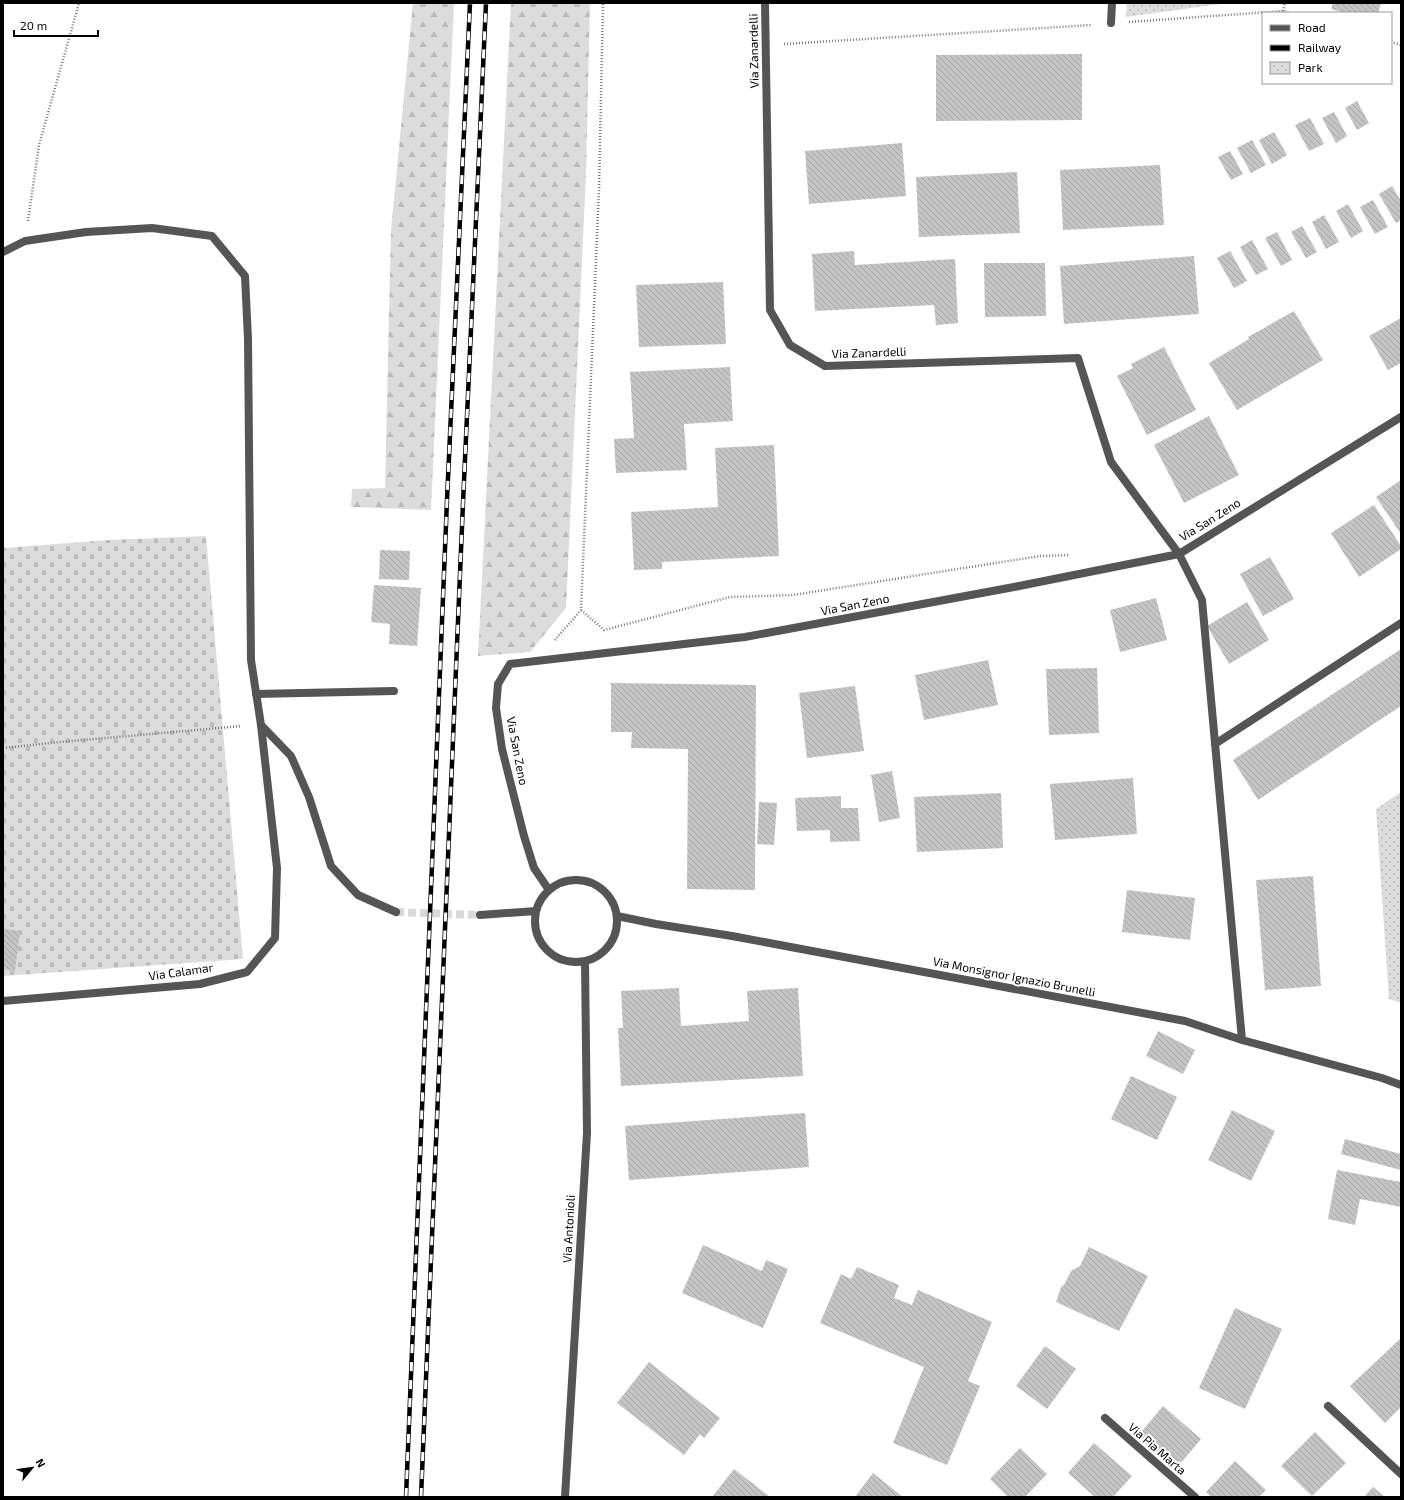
<svg xmlns="http://www.w3.org/2000/svg" width="1404" height="1500" viewBox="0 0 1404 1500" font-family="'Exo 2',sans-serif">
	<style>
		.forest { fill: url(#forest-firs) }
		.cemetery { fill: url(#cemetery-stones) }
		.park { fill: url(#park-dots) }
		.building { fill: url(#building-back-hatch) }
		.lines { fill: none; stroke-linecap: round; stroke-linejoin: round }
		.minor-tunnel { stroke: #d9d9d9; stroke-width: 8; stroke-dasharray: 8 4; stroke-linecap: butt }
		.path { stroke: #777; stroke-width: 2.5; stroke-dasharray: 1 2; stroke-linecap: butt }
		.service { stroke: #555; stroke-width: 8 }
		.minor { stroke: #555; stroke-width: 8 }
		.rail-casing { stroke: #000; stroke-width: 4.5 }
		.rail { stroke: #fff; stroke-width: 3; stroke-dasharray: 9; stroke-linecap: butt }
		.labels { text-anchor: middle; stroke-width: 4; stroke-linejoin: round; paint-order: stroke }
		.street-label { font-size: 12px; fill: #000; stroke: #fff }
	</style>
	<defs>
		<pattern id="forest-firs" width="22" height="20" patternUnits="userSpaceOnUse"><rect width="22" height="20" fill="#dcdcdc"/><path d="M5 1l3.5 6h-7zM16 11l3.5 6h-7z" fill="#bbb"/></pattern>
		<pattern id="cemetery-stones" width="16" height="16" patternUnits="userSpaceOnUse"><rect width="16" height="16" fill="#dcdcdc"/><path d="M2 7V4a2 2 0 0 1 4 0v3zM10 15v-3a2 2 0 0 1 4 0v3z" fill="#bbb"/></pattern>
		<pattern id="park-dots" width="8" height="8" patternUnits="userSpaceOnUse"><rect width="8" height="8" fill="#dcdcdc"/><path d="M2 2h.1M6 6h.1" fill="none" stroke="#bbb" stroke-width="1.8" stroke-linecap="round"/></pattern>
		<pattern id="building-back-hatch" width="6" height="6" patternUnits="userSpaceOnUse"><rect width="6" height="6" fill="#c4c4c4"/><path d="M-1 5l2 2M0 0l6 6M5-1l2 2" fill="none" stroke="#a7a7a7"/></pattern>
	</defs>
	<rect width="100%" height="100%" fill="#fff"/>
	<path class="forest" d="M 413,3 L 454,3 L 431,510 L 351,507 L 352,489 L 385,488 L 391,230 Z
		M 511,3 L 590,3 L 586,174 L 566,608 L 530,652 L 478,656 Z"/>
	<path class="cemetery" d="M 206,536 L 243,959 L 3,976 L 3,548 L 109,540 Z"/>
	<path class="park" d="M 1127,3 L 1228,3 L 1126,17 Z
		M 1401,792 L 1401,1003 L 1389,999 L 1376,809 Z"/>
	<path class="building" d="M 1333,3 L 1381,3 L 1378,13 L 1345,13 L 1331,9 Z
		M 1082,54 L 1082,120 L 936,121 L 936,55 Z
		M 1357,101 L 1369,123 L 1357,130 L 1345,108 Z
		M 1334,112 L 1347,136 L 1336,143 L 1322,118 Z
		M 1310,118 L 1324,144 L 1309,151 L 1295,125 Z
		M 1274,132 L 1287,155 L 1272,164 L 1259,140 Z
		M 1252,140 L 1266,165 L 1251,173 L 1237,148 Z
		M 902,143 L 906,196 L 809,204 L 805,151 Z
		M 1230,151 L 1243,174 L 1231,180 L 1218,157 Z
		M 1160,165 L 1164,225 L 1063,230 L 1060,170 Z
		M 1017,172 L 1020,233 L 919,237 L 916,177 Z
		M 1392,186 L 1401,201 L 1401,220 L 1396,223 L 1379,194 Z
		M 1373,200 L 1388,227 L 1375,234 L 1360,207 Z
		M 1348,204 L 1363,231 L 1351,238 L 1336,211 Z
		M 1324,215 L 1339,242 L 1326,249 L 1312,222 Z
		M 1302,226 L 1317,252 L 1306,258 L 1291,232 Z
		M 1277,232 L 1292,260 L 1281,266 L 1265,238 Z
		M 1252,240 L 1268,269 L 1256,275 L 1240,247 Z
		M 854,251 L 855,265 L 955,259 L 958,323 L 936,325 L 934,305 L 815,311 L 812,254 Z
		M 1230,251 L 1247,281 L 1234,288 L 1217,258 Z
		M 1194,256 L 1199,314 L 1064,324 L 1060,266 Z
		M 984,263 L 1045,263 L 1046,316 L 985,317 Z
		M 723,282 L 726,344 L 639,347 L 636,285 Z
		M 1294,311 L 1323,360 L 1237,410 L 1209,363 L 1249,339 L 1248,337 Z
		M 1401,318 L 1401,363 L 1388,370 L 1369,336 Z
		M 1164,347 L 1196,410 L 1147,435 L 1117,376 L 1133,368 L 1131,364 Z
		M 730,367 L 733,421 L 684,424 L 687,470 L 616,473 L 614,439 L 634,438 L 630,372 Z
		M 1209,416 L 1239,475 L 1184,503 L 1154,445 Z
		M 774,445 L 779,556 L 662,562 L 662,569 L 634,570 L 631,512 L 718,507 L 715,448 Z
		M 1401,480 L 1401,534 L 1376,497 Z
		M 1374,505 L 1401,546 L 1401,549 L 1359,577 L 1331,533 Z
		M 380,550 L 410,551 L 409,580 L 379,579 Z
		M 1270,557 L 1294,599 L 1263,616 L 1240,574 Z
		M 374,585 L 421,588 L 417,646 L 389,644 L 390,624 L 371,622 Z
		M 1156,598 L 1167,640 L 1120,652 L 1110,610 Z
		M 1247,602 L 1269,640 L 1229,664 L 1207,626 Z
		M 1401,649 L 1401,706 L 1258,800 L 1233,760 Z
		M 988,660 L 998,705 L 924,720 L 915,675 Z
		M 1097,668 L 1099,733 L 1049,735 L 1046,669 Z
		M 611,683 L 756,685 L 755,890 L 687,889 L 688,749 L 631,748 L 632,732 L 611,732 Z
		M 855,686 L 864,751 L 807,758 L 799,693 Z
		M 892,771 L 900,818 L 879,822 L 871,775 Z
		M 1133,778 L 1137,834 L 1055,840 L 1050,784 Z
		M 1001,793 L 1003,848 L 917,852 L 914,797 Z
		M 841,796 L 841,808 L 858,808 L 860,841 L 830,842 L 830,830 L 797,831 L 795,798 Z
		M 759,802 L 777,803 L 774,845 L 757,844 Z
		M 1313,876 L 1321,986 L 1265,990 L 1256,880 Z
		M 1127,890 L 1195,898 L 1190,940 L 1122,932 Z
		M 3,929 L 20,931 L 15,971 L 3,969 Z
		M 679,988 L 681,1026 L 749,1021 L 747,991 L 798,988 L 803,1076 L 621,1086 L 618,1028 L 623,1028 L 621,991 Z
		M 1158,1031 L 1195,1050 L 1183,1074 L 1146,1056 Z
		M 1131,1076 L 1177,1097 L 1157,1140 L 1111,1119 Z
		M 1232,1110 L 1275,1131 L 1251,1181 L 1208,1160 Z
		M 805,1113 L 809,1167 L 629,1180 L 625,1126 Z
		M 1345,1139 L 1401,1154 L 1401,1170 L 1341,1154 Z
		M 1337,1170 L 1401,1182 L 1401,1207 L 1360,1199 L 1355,1225 L 1328,1219 Z
		M 703,1245 L 762,1271 L 766,1260 L 788,1269 L 763,1328 L 682,1293 Z
		M 1089,1247 L 1148,1276 L 1119,1331 L 1056,1302 L 1061,1287 L 1064,1285 L 1071,1271 L 1080,1266 Z
		M 857,1267 L 899,1285 L 894,1298 L 912,1305 L 918,1290 L 992,1322 L 968,1381 L 980,1386 L 947,1465 L 893,1443 L 924,1367 L 820,1323 L 841,1274 L 851,1279 Z
		M 1235,1308 L 1282,1329 L 1245,1409 L 1199,1388 Z
		M 1401,1338 L 1401,1407 L 1385,1423 L 1350,1386 Z
		M 1045,1346 L 1076,1369 L 1047,1409 L 1016,1386 Z
		M 649,1362 L 720,1418 L 704,1438 L 700,1434 L 684,1455 L 617,1403 Z
		M 1163,1406 L 1201,1439 L 1176,1469 L 1138,1436 Z
		M 1315,1432 L 1346,1463 L 1312,1496 L 1281,1466 Z
		M 1094,1443 L 1132,1476 L 1113,1497 L 1095,1497 L 1068,1473 Z
		M 1020,1448 L 1047,1474 L 1025,1497 L 1008,1497 L 990,1479 Z
		M 1235,1461 L 1266,1490 L 1259,1497 L 1211,1497 L 1206,1492 Z
		M 734,1469 L 770,1497 L 712,1497 Z
		M 873,1473 L 903,1497 L 855,1497 Z
		M 1373,1487 L 1385,1497 L 1364,1497 Z"/>
	<g class="lines">
		<path class="minor-tunnel" d="M 396,912 L 480,915"/>
		<path class="path" d="M 1283,11 L 1285,3
			M 1129,22 L 1283,11 L 1289,13
			M 1391,42 L 1401,45
			M 784,44 L 1092,25
			M 28,221 L 39,145 L 79,3
			M 581,610 L 604,630 L 730,597 L 793,595 L 1040,556 L 1070,555
			M 555,640 L 581,610 L 599,190 L 603,3
			M 3,748 L 60,742 L 242,726"/>
		<path class="service" d="M 256,694 L 394,691"/>
		<path class="minor" d="M 765,3 L 770,310 L 790,345 L 825,366 L 1078,358 L 1111,462 L 1179,554 L 1202,600 L 1242,1040
			M 1111,23 L 1112,3
			M 3,252 L 25,241 L 86,232 L 152,228 L 212,236 L 245,276 L 248,339 L 251,660 L 261,725 L 277,868 L 275,938 L 247,972 L 200,984 L 3,1001
			M 261,725 L 291,756 L 309,797 L 331,866 L 358,895 L 396,912
			M 1215,744 L 1401,623
			M535 921a41 41 0 1 1 82 0a41 41 0 1 1-82 0Z
			M 549,890 L 534,868 L 524,836 L 502,749 L 496,708 L 498,684 L 510,664 L 745,637 L 1014,587 L 1179,554 L 1401,417
			M 480,915 L 536,911
			M 617,916 L 656,924 L 732,936 L 1185,1021 L 1242,1040 L 1382,1078 L 1401,1085
			M 1328,1406 L 1401,1474
			M 1105,1418 L 1195,1497
			M 565,1497 L 587,1133 L 585,962"/>
		<defs>
			<path id="rail" d="M 406,1497 L 447,500 L 470,3
				M 421,1497 L 463,503 L 486,3"/>
		</defs>
		<use href="#rail" class="rail-casing"/>
		<use href="#rail" class="rail"/>
	</g>
	<g class="labels">
		<g class="street-label">
			<text transform="translate(754 51) rotate(-91)" y="4">Via Zanardelli</text>
			<text transform="translate(869 353) rotate(-2)" y="4">Via Zanardelli</text>
			<text transform="translate(1210 520) rotate(-32)" y="4">Via San Zeno</text>
			<text transform="translate(855 605) rotate(-11)" y="4">Via San Zeno</text>
			<text transform="translate(517 751) rotate(79)" y="4">Via San Zeno</text>
			<text transform="translate(181 972) rotate(-8)" y="4">Via Calamar</text>
			<text transform="translate(1014 977) rotate(11)" y="4">Via Monsignor Ignazio Brunelli</text>
			<text transform="translate(569 1229) rotate(-87)" y="4">Via Antonioli</text>
			<text transform="translate(1157 1449) rotate(41)" y="4">Via Pia Marta</text>
		</g>
	</g>
	<rect width="1404" height="1500" fill="none" stroke="#000000" stroke-width="8"/>
	<rect x="1262" y="12" width="130" height="72" fill="#ffffff" stroke="#999999"/>
	<rect x="1270" y="25" width="20" height="6" fill="#555555" stroke="#999999"/>
	<text x="1298" y="32" font-size="12" fill="#000000">Road</text>
	<rect x="1270" y="45" width="20" height="6" fill="#000000" stroke="#999999"/>
	<text x="1298" y="52" font-size="12" fill="#000000">Railway</text>
	<rect x="1270" y="62" width="20" height="12" fill="url(#park-dots)" stroke="#999999"/>
	<text x="1298" y="72" font-size="12" fill="#000000">Park</text>
	<g transform="translate(32 1468) rotate(61)" stroke="#ffffff" stroke-width="3" paint-order="stroke">
	<path d="M0-3L7 15L0 10L-7 15Z" fill="#000000"/>
	<text y="-6" font-size="11" font-weight="bold" text-anchor="middle" fill="#000000">N</text>
	</g>
	<path d="M14 30v6h84v-6" fill="none" stroke="#000000" stroke-width="2"/>
	<text x="20" y="30" font-size="12" fill="#000000" stroke="#ffffff" stroke-width="3" paint-order="stroke">20 m</text>
</svg>
